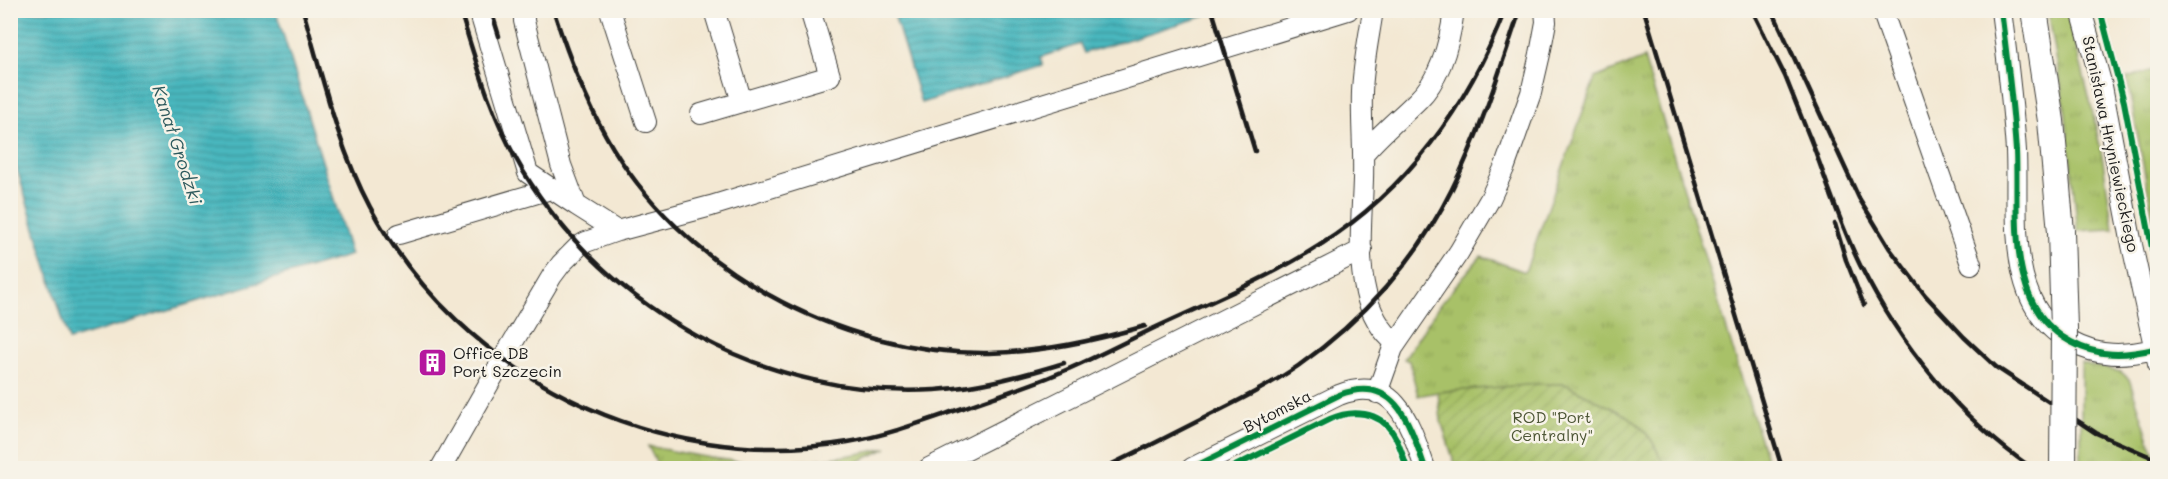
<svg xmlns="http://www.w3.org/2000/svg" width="2168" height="479" viewBox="0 0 2168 479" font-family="Mali,sans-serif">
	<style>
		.grass { fill: url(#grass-tufts); stroke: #626e42; stroke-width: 1.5 }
		.garden { fill: url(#garden-furrows); stroke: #626e42; stroke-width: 1.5 }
		.water { fill: url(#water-rules); stroke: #326a6d; stroke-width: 1.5 }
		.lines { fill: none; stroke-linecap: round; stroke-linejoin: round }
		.minor-casing { stroke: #3c3b37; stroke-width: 22 }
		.major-casing { stroke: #3c3b37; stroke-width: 28 }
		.minor { stroke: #fff; stroke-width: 20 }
		.major { stroke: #fff; stroke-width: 26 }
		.rail { stroke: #1c1c1c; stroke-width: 4.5 }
		.major-bridge-casing { stroke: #3c3b37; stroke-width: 28; stroke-linecap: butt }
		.major-bridge { stroke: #fff; stroke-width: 26 }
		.cycleway-casing { stroke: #f7f3e8; stroke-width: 10 }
		.cycleway { stroke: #00873e; stroke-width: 6 }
		.labels { text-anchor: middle; stroke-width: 5; stroke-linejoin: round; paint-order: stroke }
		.street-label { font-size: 16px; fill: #1c1c1c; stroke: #f7f3e8 }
		.poi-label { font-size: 16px; fill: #1c1c1c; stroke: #f7f3e8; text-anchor: start }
		.park-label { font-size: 16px; fill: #4d5636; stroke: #f7f3e8 }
		.water-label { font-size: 18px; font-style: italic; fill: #2e5a5d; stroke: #f7f3e8 }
	</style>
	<defs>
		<pattern id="grass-tufts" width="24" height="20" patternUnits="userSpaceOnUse" patternTransform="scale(1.5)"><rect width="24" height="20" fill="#a8c167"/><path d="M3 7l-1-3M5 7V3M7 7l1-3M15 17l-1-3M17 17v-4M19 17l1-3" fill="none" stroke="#90a559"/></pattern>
		<pattern id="garden-furrows" width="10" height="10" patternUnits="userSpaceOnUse" patternTransform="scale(1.5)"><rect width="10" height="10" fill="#a8c167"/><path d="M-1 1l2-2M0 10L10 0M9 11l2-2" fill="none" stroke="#90a559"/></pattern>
		<pattern id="water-rules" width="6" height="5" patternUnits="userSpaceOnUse" patternTransform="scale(1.5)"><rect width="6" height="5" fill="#48b7be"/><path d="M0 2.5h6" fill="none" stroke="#3b949a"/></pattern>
	</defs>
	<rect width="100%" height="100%" fill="#f7f3e8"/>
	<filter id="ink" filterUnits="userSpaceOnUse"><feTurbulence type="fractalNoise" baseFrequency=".0167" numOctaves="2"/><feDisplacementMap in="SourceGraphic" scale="12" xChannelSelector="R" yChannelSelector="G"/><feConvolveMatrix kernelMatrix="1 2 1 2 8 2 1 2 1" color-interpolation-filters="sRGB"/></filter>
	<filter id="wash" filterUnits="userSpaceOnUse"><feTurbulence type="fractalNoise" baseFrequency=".008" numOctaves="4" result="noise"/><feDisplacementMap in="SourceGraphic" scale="24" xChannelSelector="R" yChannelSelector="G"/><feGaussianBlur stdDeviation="1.35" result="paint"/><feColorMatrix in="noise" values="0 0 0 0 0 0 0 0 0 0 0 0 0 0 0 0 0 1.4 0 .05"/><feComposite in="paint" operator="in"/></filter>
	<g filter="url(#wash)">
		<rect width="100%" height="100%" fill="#f3e8d3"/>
		<path class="grass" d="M 2048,11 L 2067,11 L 2090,100 L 2103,161 L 2113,229 L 2078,231 L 2065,108 Z
			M 1644,58 L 1769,468 L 1666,468 L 1652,441 L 1641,427 L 1565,384 L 1438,392 L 1418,396 L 1409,361 L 1404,359 L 1441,303 L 1481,256 L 1525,272 L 1595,78 Z
			M 2157,69 L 2158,69 L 2157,239 L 2127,78 Z
			M 2081,363 L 2121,372 L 2129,379 L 2157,463 L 2157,468 L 2081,468 Z
			M 648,446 C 677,452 705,458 735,461 C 785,465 838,459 887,448 L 845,468 L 659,468 Z"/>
		<path class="garden" d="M 1539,384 L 1565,384 L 1629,417 L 1641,427 L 1652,441 L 1666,468 L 1456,468 L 1441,421 L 1438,392 Z"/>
		<path class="water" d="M 10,11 L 276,11 L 351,255 L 69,340 L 11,150 Z
			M 1204,11 L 1205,16 L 1084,53 L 1080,44 L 1041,57 L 1043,65 L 921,103 L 893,11 Z"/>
	</g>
	<g filter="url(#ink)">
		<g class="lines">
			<defs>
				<path id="minor" d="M 479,10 L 528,173 L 576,205
					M 524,10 L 524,21 L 561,165 L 576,205 L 617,231
					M 610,10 L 646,122
					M 714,10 L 742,102
					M 1373,10 C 1369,37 1363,65 1362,92 C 1361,121 1364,150 1363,179 C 1362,216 1357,257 1366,293 C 1370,311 1381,332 1396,343
					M 1882,10 L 1971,264
					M 2001,10 C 2007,57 2013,104 2016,151 C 2019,215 2004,306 2071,342 C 2098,357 2125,356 2154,349
					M 2081,10 L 2102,86 L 2132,245 L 2158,364
					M 701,114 L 830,76 L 810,10
					M 1364,153 C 1381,133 1400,118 1418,100 C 1441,78 1450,42 1454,10
					M 399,234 L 551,189
					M 1377,393 L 1393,348 L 1459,252 L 1490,199 L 1505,166 L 1531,93 L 1540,54 L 1546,22 L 1545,10
					M 441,468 L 503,359 L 552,276 L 561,264 L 579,246 L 586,242 L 617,231 L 711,206 L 1348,10
					M 929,468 L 1362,250
					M 1192,468 L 1339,395 C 1397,372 1411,428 1425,468"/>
				<path id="major" d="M 2034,10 L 2051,121 L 2061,232"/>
			</defs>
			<use href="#minor" class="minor-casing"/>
			<use href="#major" class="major-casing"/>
			<use href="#minor" class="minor"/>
			<use href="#major" class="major"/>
			<path class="rail" d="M 303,10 C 322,76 338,147 370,207 C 461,377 658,474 848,442 C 888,435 925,421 963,408 C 991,398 1019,389 1047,378 C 1081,365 1115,347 1148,331 C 1205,304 1266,280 1320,245 C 1407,190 1468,106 1505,10
				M 460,10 C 477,66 493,121 523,171 C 609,312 769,400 935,390 C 980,387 1022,376 1064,363
				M 491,10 L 499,36
				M 1212,10 L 1255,151
				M 1644,10 L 1782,468
				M 1752,10 L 1785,76 L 1813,146
				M 1772,10 L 1859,198 L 1890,249 L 1925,295 L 1964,337 L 1996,367 L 2096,433 L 2158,460
				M 555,15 C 569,58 584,97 606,136 C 679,268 839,355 989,353 C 1043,352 1093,341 1145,326
				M 1810,137 C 1826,180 1840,224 1860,265 C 1900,345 1958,417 2032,468
				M 1835,224 L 1846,260 L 1864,305
				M 1104,468 C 1139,451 1175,433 1210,415 C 1240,400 1270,385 1298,366 C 1362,321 1417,260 1452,189 C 1480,133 1500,70 1520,10"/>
			<defs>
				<path id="major-bridge" d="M 2061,232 L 2064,328 L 2063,468"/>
			</defs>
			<use href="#major-bridge" class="major-bridge-casing"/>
			<use href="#major-bridge" class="major-bridge"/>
			<defs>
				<path id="cycleway" d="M 2001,10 C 2007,57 2013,104 2016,151 C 2019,215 2004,306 2071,342 C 2098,357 2125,356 2154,349
					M 2100,10 L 2124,102 L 2158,279
					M 1192,468 L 1339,395 C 1397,372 1411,428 1425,468
					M 1231,468 L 1330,419 C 1352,409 1379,411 1393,433 C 1400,444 1403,457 1407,468"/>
			</defs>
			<use href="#cycleway" class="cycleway-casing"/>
			<use href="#cycleway" class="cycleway"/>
		</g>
	</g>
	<defs>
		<symbol id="building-square" viewBox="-11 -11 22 22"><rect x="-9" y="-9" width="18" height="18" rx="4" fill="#b5179e" stroke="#f7f3e8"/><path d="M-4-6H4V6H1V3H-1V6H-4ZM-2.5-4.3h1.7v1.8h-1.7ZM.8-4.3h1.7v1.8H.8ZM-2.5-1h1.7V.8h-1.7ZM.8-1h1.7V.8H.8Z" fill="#fff"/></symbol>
	</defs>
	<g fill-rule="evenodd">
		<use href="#building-square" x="416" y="346" width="33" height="33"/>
	</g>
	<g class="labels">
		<g class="street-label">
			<text transform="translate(2111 144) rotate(78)" y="6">Stanisława Hryniewieckiego</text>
			<text transform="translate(1277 411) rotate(-27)" y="6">Bytomska</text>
		</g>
		<g class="poi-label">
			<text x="453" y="359">Office DB<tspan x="453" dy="18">Port Szczecin</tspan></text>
		</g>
		<g class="park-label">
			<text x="1552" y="423">ROD "Port<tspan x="1552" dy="18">Centralny"</tspan></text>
		</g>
		<g class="water-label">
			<text transform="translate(177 145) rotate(72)" y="6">Kanał Grodzki</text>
		</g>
	</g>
	<rect width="2168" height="479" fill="none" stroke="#f7f3e8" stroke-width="36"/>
</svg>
